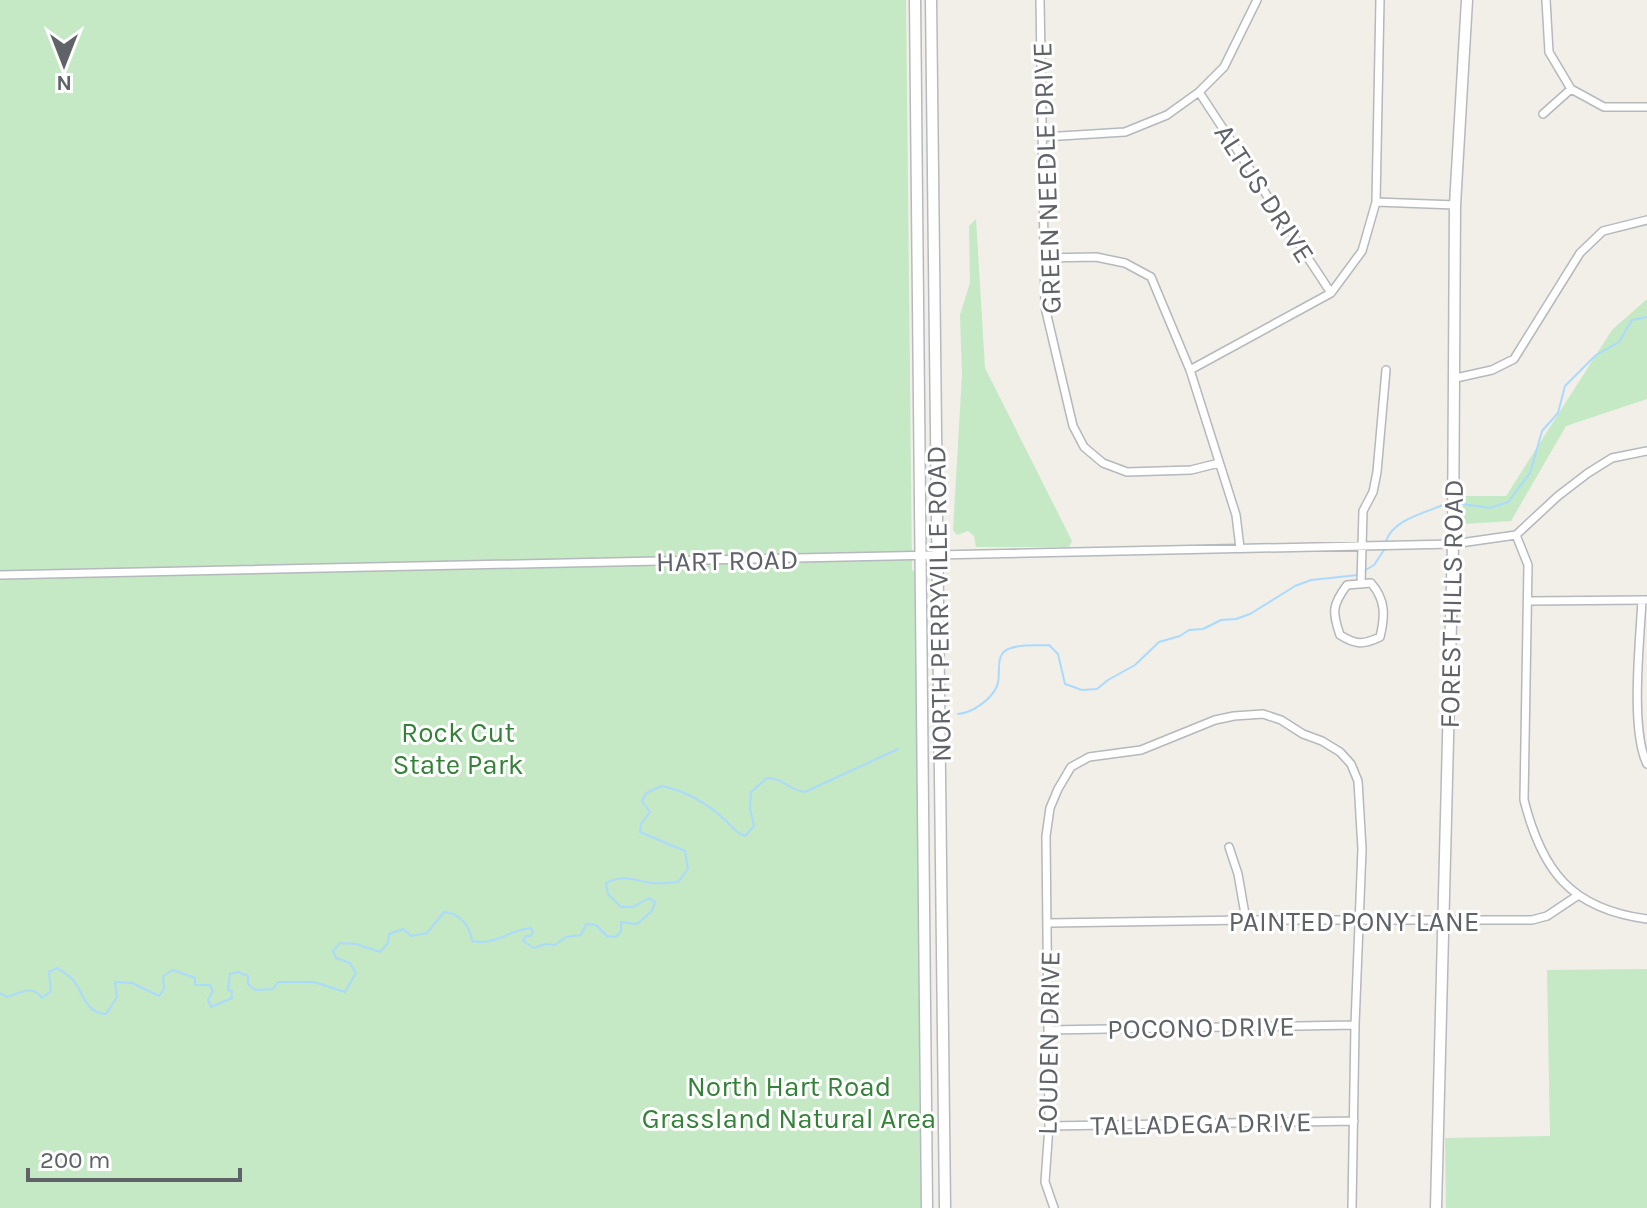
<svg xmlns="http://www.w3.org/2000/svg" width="1647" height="1208" viewBox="0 0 1647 1208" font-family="Karla,sans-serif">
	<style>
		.green { fill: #c5e8c5 }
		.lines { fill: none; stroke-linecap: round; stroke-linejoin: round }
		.stream { stroke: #aadaff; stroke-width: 2 }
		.street-casing { stroke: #b5b8bc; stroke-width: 10 }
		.secondary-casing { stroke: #b6babf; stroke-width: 13 }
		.street { stroke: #fff; stroke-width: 7 }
		.secondary { stroke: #fff; stroke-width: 10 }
		.labels { text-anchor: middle; stroke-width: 6; stroke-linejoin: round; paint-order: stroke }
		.street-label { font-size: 28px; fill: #5f6368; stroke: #fff }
		.park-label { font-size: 28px; fill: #348238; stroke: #fff }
	</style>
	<rect width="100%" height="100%" fill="#f1efe8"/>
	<path class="green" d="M 0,0 L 906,0 L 912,570 L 915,572 L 921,1208 L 0,1208 Z
		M 976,219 L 985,368 L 1072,541 L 1069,547 L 976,547 L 974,536 L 968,531 L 957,535 L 953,530 L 962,375 L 960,315 L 970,283 L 969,226 Z
		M 1647,299 L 1647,399 L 1566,426 L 1511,521 L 1463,524 L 1463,496 L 1506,496 L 1612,330 Z
		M 1647,969 L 1647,1208 L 1446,1208 L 1445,1138 L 1550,1136 L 1547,970 Z"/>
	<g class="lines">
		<path class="stream" d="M 1462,504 L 1490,508 L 1508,502 L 1530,473 L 1542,431 L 1558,413 L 1565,386 L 1596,355 L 1619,342 L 1632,320 L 1647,317
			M 1386,541 C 1393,520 1424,513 1443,505
			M 1364,571 L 1374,565 L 1384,550
			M 958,714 C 972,713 991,700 997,686 C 1002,673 993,653 1011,648 C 1022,644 1038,646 1049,645 L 1058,654 L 1065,684 L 1082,690 L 1097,689 L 1108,680 L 1135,665 L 1159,642 L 1180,636 L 1189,630 L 1203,629 L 1221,620 L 1236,619 L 1250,614 L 1295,586 L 1311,580 L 1358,575
			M 0,993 L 7,997 C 20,993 33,984 42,998 L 51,991 L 49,972 L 57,968 C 63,972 70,976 74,981 C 84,995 86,1013 106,1014 L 117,997 L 115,982 L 132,983 L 159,996 L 164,989 L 163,976 L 173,970 L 195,978 L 195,985 L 210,985 L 213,991 L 208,1000 L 211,1007 L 232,998 L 232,991 L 228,990 L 230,974 L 238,972 L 248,976 L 248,984 L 255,990 L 273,989 L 278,982 L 314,982 L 345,992 L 356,973 L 350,963 L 336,958 L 333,951 L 340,943 L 356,944 L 380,952 L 388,943 L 389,934 L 403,929 L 411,936 L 427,933 L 444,912 C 460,913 470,926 472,941 C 495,946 509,930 531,928 L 533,932 L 531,936 L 526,936 L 523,941 L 534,948 L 545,944 L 555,945 L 566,937 L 581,935 L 586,924 L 596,925 L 607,936 L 616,937 L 621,931 L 621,922 L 637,924 L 652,911 L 655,902 L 649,898 L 633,907 L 621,907 L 608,894 L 606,883 C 623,874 634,880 651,883 C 659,884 669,883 678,882 L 688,869 L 685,851 L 640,832 L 641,824 L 650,812 L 642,801 L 646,793 L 662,786 C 685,791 707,803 725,820 C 733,827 734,832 745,836 L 754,826 L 750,808 L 751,792 L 767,778 C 784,778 788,790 805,792 L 898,749"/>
		<defs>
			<path id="street" d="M 1040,0 L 1045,307 L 1073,426 L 1084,447 L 1103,463 L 1127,472 L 1191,470 L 1219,463
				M 1546,0 L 1549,52 L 1571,89 L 1604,107 L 1647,107
				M 1199,92 L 1331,293
				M 1543,114 L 1571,89
				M 1044,137 L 1125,132 L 1167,115 L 1199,92 L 1224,67 L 1257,0
				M 1376,202 L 1455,205
				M 1044,258 L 1096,257 L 1125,263 L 1151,277 L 1190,370 L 1236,515 L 1240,548
				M 1190,370 L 1331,293 L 1362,251 L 1376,202 L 1380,0
				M 1456,378 L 1492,370 L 1514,359 L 1580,253 L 1603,231 L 1647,220
				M 1516,535 L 1528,565 L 1524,800 C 1542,871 1571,909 1647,919
				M 0,575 L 1453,544 L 1516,535 L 1558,496 L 1588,473 L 1612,458 L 1647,451
				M 1371,583 C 1386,600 1385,616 1380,637 C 1363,645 1356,645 1340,635 C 1332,612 1332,605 1347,585 Z
				M 1361,584 L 1363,511 L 1373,492 L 1377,472 L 1386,370
				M 1642,600 C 1640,641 1630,729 1647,764
				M 1529,601 L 1647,600
				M 1229,847 L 1238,874 L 1246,920
				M 1049,923 L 1246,920 L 1532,920 L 1547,916 L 1577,896
				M 1048,1030 L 1355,1025
				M 1049,1126 L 1354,1121
				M 1054,1208 L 1045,1182 L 1049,1126 L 1046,836 L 1050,808 L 1058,789 L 1071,767 L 1089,757 L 1141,750 L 1215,720 L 1234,716 L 1263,714 L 1281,720 L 1303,734 L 1322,741 L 1340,752 L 1351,764 L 1358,781 L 1362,849 L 1355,1025 L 1352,1208"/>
			<path id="secondary" d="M 915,0 L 927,1208
				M 931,0 L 945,1208
				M 1436,1208 L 1453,544 L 1455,205 L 1467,0"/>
		</defs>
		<use href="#street" class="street-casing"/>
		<use href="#secondary" class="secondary-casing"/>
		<use href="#street" class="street"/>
		<use href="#secondary" class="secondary"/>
	</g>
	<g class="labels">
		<g class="street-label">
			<text transform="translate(1046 178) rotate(-92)" y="10">GREEN NEEDLE DRIVE</text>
			<text transform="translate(1265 193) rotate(57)" y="10">ALTUS DRIVE</text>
			<text transform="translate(727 560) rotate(-1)" y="10">HART ROAD</text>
			<text transform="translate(938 604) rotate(-91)" y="10">NORTH PERRYVILLE ROAD</text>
			<text transform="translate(1451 604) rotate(-89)" y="10">FOREST HILLS ROAD</text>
			<text x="1354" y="931">PAINTED PONY LANE</text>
			<text transform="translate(1201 1027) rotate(-1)" y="10">POCONO DRIVE</text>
			<text transform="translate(1048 1043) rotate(-89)" y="10">LOUDEN DRIVE</text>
			<text transform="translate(1201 1123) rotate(-1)" y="10">TALLADEGA DRIVE</text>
		</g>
		<g class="park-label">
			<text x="458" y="742">Rock Cut<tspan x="458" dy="32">State Park</tspan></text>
			<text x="789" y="1096">North Hart Road<tspan x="789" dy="32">Grassland Natural Area</tspan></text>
		</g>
	</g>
	<g transform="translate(64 64) rotate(180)" stroke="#ffffff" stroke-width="6" paint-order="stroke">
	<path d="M0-6L14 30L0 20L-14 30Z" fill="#5f6368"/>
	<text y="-12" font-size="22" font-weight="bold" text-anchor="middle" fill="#5f6368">N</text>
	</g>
	<path d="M28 1168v12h212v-12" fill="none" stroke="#5f6368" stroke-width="4"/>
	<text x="40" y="1168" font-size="24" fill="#5f6368" stroke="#ffffff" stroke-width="6" paint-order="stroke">200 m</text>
</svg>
